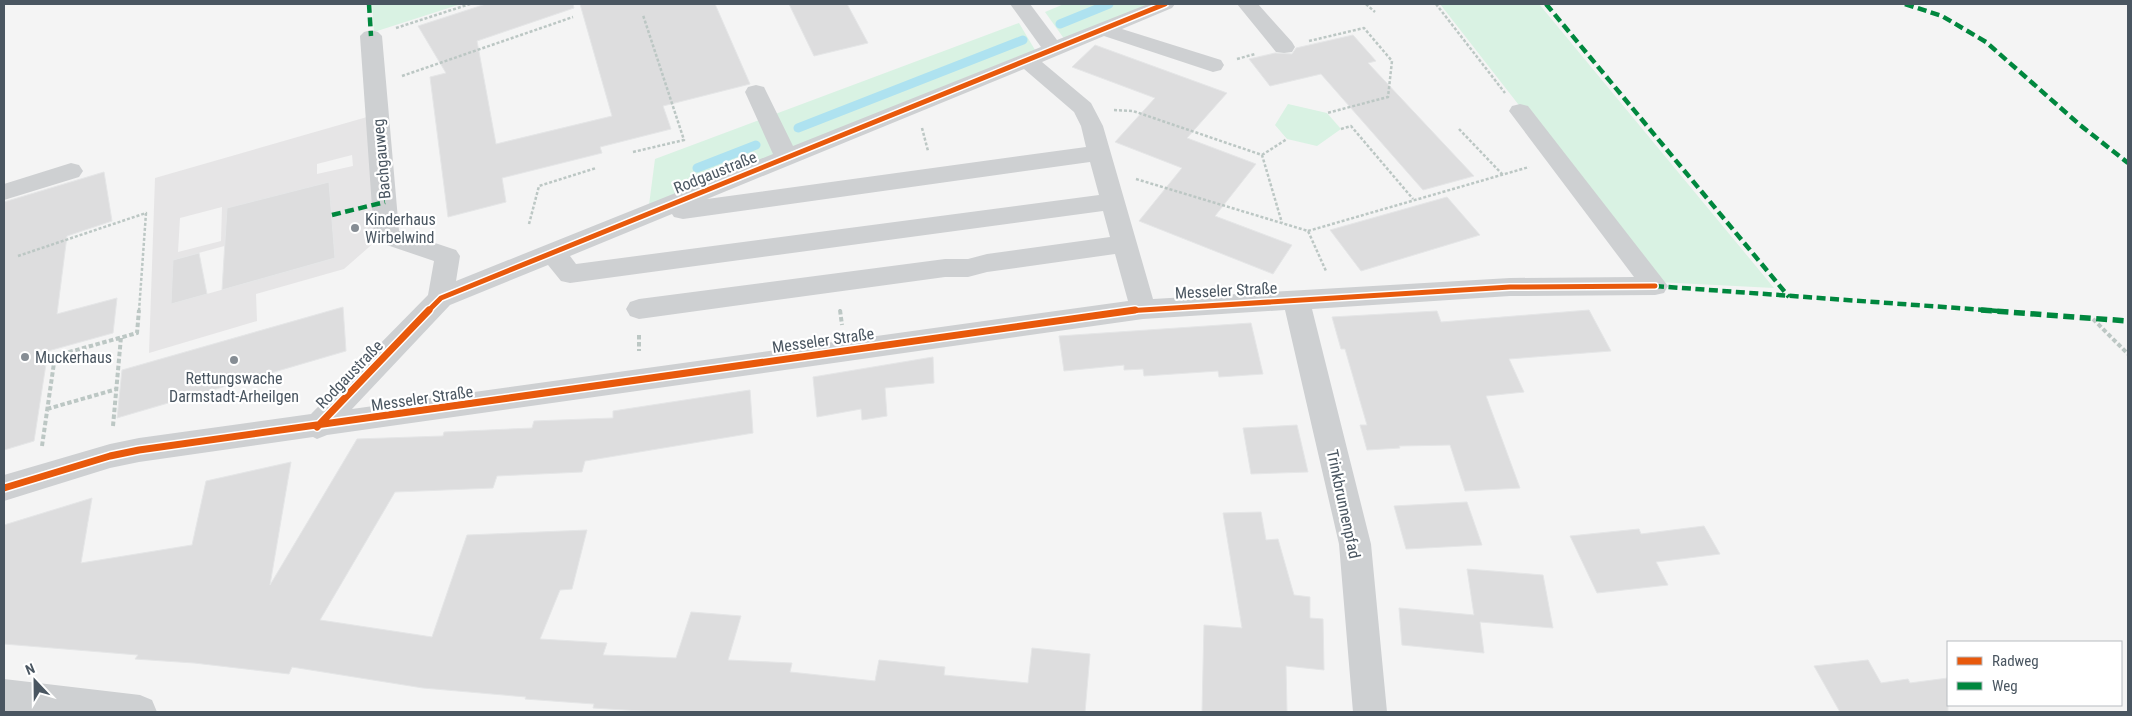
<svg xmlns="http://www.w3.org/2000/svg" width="2132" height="716" viewBox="0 0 2132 716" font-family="'Roboto Condensed',sans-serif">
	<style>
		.education { fill: #e6e5e6; fill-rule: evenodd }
		.green { fill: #d9f2e3 }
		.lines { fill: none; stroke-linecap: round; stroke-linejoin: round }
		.stream { stroke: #aee2f0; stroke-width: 9 }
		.building { fill: #ddddde; stroke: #e5e6e7 }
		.path-far1 { stroke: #bcc7c4; stroke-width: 2.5; stroke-dasharray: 3 2; stroke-linecap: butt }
		.path { stroke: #bcc7c4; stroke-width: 4; stroke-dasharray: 4.5 2.5; stroke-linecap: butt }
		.minor { fill: #ced0d2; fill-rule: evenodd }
		.quiet-far1 { stroke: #00873e; stroke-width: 4.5; stroke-dasharray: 9 4.5; stroke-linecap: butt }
		.quiet { stroke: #00873e; stroke-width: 5.5; stroke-dasharray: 11 5.5; stroke-linecap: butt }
		.cycleway-far1-casing { stroke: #fff; stroke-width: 8 }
		.cycleway-casing { stroke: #fff; stroke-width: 10 }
		.cycleway-far1 { stroke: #e8590c; stroke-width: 5 }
		.cycleway { stroke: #e8590c; stroke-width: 7 }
		.poi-dot { fill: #868d94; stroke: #fff; stroke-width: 2 }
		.labels { text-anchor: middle; stroke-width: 4.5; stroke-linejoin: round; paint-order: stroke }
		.street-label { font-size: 16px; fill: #4a5661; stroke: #fff }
		.poi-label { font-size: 16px; fill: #4a5661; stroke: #fff; text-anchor: start }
	</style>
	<rect width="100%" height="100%" fill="#f4f4f4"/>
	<path class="education" d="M 367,117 L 377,240 L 344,269 L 256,294 L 257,321 L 149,353 L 155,178 ZM 352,155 L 353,166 L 317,174 L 317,164 ZM 329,182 L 335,258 L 171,304 L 173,260 L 239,242 L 239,205 ZM 222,207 L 221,241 L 178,252 L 180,218 Z"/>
	<path class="green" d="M 372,4 L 461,4 L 374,32 Z
		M 1064,4 L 1149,4 L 1065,40 L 1045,12 Z
		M 1440,4 L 1539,4 L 1774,288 L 1657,282 Z
		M 1019,23 L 1035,50 L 649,205 L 655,159 Z
		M 1288,104 L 1327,113 L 1341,129 L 1317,146 L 1287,139 L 1275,125 Z"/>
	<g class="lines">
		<path class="stream" d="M 1060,24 L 1109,4
			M 798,128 L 1023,40
			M 697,168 L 756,145"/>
	</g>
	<path class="building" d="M 486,4 L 573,4 L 574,8 L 477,41 L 496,144 L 612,116 L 580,4 L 715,4 L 750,84 L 663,106 L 671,129 L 600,147 L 602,153 L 502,178 L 506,202 L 448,217 L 430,77 L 446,73 L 418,26 Z
		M 789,4 L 847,4 L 868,43 L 814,56 Z
		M 1353,35 L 1376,61 L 1368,63 L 1474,176 L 1423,190 L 1321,74 L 1270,86 L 1249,59 L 1275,53 L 1292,54 L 1296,48 Z
		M 1095,45 L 1227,93 L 1187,138 L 1256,164 L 1215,216 L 1292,245 L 1273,274 L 1139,221 L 1182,168 L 1115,142 L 1155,98 L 1072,67 Z
		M 104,172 L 112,221 L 67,236 L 57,314 L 117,298 L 113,333 L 48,351 L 34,441 L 4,450 L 4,202 Z
		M 329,182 L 335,258 L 222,290 L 227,208 Z
		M 1447,197 L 1480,235 L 1361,271 L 1330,230 Z
		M 199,253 L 207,294 L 171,304 L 173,260 Z
		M 343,307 L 346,351 L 117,418 L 122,370 Z
		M 1589,310 L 1611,351 L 1509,359 L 1524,392 L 1486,396 L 1520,488 L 1465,491 L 1450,445 L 1399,446 L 1400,448 L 1367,450 L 1360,425 L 1367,425 L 1345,349 L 1341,349 L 1332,317 L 1437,311 L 1441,322 Z
		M 1251,323 L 1263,374 L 1219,377 L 1218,371 L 1144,376 L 1143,369 L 1124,370 L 1124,365 L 1064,371 L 1059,336 Z
		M 933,357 L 934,383 L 885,388 L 887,416 L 862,420 L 861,409 L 817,417 L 813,377 Z
		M 750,390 L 753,433 L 585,461 L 582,472 L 497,476 L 493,488 L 395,492 L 320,620 L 432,637 L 467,535 L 587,530 L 572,589 L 560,590 L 540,639 L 607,643 L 603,655 L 676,658 L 691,612 L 741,616 L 728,660 L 792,663 L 790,672 L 875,681 L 879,660 L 945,667 L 944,675 L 1028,683 L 1032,648 L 1090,654 L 1085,712 L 657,712 L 593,708 L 594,704 L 525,699 L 526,697 L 423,688 L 292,667 L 289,674 L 194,663 L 135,659 L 138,655 L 4,644 L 4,525 L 92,498 L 81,563 L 192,545 L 206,481 L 291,462 L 270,585 L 357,439 L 443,436 L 444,432 L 532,428 L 534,421 L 613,418 L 613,411 Z
		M 1297,425 L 1308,472 L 1251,474 L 1243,428 Z
		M 1467,502 L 1482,545 L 1406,549 L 1394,506 Z
		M 1261,512 L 1266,540 L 1278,539 L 1294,595 L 1310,597 L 1310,618 L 1323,619 L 1324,670 L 1286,666 L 1287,712 L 1202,712 L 1204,625 L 1242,628 L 1223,513 Z
		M 1704,526 L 1720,554 L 1656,562 L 1668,585 L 1597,593 L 1570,536 L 1639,529 L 1641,534 Z
		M 1467,569 L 1543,575 L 1553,628 L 1480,622 L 1484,653 L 1402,645 L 1399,608 L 1474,615 Z
		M 1868,660 L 1881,683 L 1908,679 L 1910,683 L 1948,678 L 1948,712 L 1840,712 L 1814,666 Z"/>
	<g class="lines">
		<path class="path-far1" d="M 1366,4 L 1375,12
			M 1436,4 L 1505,93
			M 396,28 L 470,4
			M 1309,41 L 1364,28 L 1392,61 L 1388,97 L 1327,113
			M 1237,59 L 1255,54
			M 402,76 L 573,17
			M 1114,110 L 1133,111 L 1262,155 L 1282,223
			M 922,128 L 928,151
			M 1341,129 L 1351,126 L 1413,199
			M 1459,129 L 1503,175
			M 633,152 L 684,140 L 643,15
			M 1262,155 L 1287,139
			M 1136,179 L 1308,231 L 1326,271
			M 529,224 L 539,186 L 596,168
			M 1308,231 L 1529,167
			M 18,256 L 146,213 L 139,311
			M 840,309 L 840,311"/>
		<path class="path" d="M 840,310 L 842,325
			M 2093,319 L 2128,354
			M 639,335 L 639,351
			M 46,362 L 54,360
			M 47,409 L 117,389
			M 113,426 L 121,337
			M 42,446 L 55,356 L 137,333 L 139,310"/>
		<path class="minor" d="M 1010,4 L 1030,4 L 1057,40 L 1148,4 L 1175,4 L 1172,8 L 1122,29 L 1221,60 L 1224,65 L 1221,70 L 1213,72 L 1104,36 L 1042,62 L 1091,103 L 1103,126 L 1153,299 L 1510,278 L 1634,277 L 1509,111 L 1512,106 L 1520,104 L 1528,106 L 1668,286 L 1664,293 L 1655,295 L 1510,296 L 1312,309 L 1371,544 L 1387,712 L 1353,712 L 1339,544 L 1285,310 L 1143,319 L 327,435 L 317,439 L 313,437 L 139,462 L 110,468 L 4,501 L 4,475 L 110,444 L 139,438 L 311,414 L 428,295 L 434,261 L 378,242 L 374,236 L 360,36 L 364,32 L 371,30 L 378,32 L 382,36 L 399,231 L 456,250 L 460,256 L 456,281 L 773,154 L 745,92 L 748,87 L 756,85 L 764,87 L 793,146 L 1041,47 ZM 1024,69 L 1074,112 L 1081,126 L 1086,147 L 707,199 ZM 1090,162 L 1099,195 L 576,264 L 570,256 L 672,214 L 674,217 L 683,219 ZM 1103,211 L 1110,237 L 987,254 L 968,259 L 945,259 L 639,299 L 630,302 L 626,309 L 630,316 L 639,319 L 945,277 L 968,277 L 987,272 L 1115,254 L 1128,301 L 352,409 L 450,305 L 548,265 L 561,281 L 570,283 Z
			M 1237,4 L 1258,4 L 1292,42 L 1295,47 L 1292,52 L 1284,53 L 1276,52 Z
			M 71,163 L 79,165 L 83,171 L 79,177 L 4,200 L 4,184 Z
			M 4,679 L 140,695 L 152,700 L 157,712 L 4,711 Z"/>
		<path class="quiet-far1" d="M 369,4 L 371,36
			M 1546,4 L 1789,297
			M 1905,4 L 1942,16 L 1986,42 L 2080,125 L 2128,163
			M 332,215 L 385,202
			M 1655,286 L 1998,311"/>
		<path class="quiet" d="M 1981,310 L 2128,321"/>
		<defs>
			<path id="cycleway-far1" d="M 428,311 L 441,298 L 1165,4
				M 1126,311 L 1510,287 L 1655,286"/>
			<path id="cycleway" d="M 317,427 L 429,310
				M 4,488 L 110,456 L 139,450 L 1135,310"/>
		</defs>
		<use href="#cycleway-far1" class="cycleway-far1-casing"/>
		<use href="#cycleway" class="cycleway-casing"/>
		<use href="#cycleway-far1" class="cycleway-far1"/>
		<use href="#cycleway" class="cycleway"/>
	</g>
	<g class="poi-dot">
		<circle cx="355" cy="228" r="5"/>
		<circle cx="25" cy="357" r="5"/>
		<circle cx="234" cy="360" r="5"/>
	</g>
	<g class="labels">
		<g class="street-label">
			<text transform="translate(381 159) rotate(-95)" y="6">Bachgauweg</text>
			<text transform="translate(715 172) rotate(-22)" y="6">Rodgaustraße</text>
			<text transform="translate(1226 290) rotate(-3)" y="6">Messeler Straße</text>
			<text transform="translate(823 340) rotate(-8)" y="6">Messeler Straße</text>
			<text transform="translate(349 374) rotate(-46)" y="6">Rodgaustraße</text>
			<text transform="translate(422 398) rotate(-8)" y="6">Messeler Straße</text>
			<text transform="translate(1344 504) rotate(78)" y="6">Trinkbrunnenpfad</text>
		</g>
		<g class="poi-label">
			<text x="365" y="225">Kinderhaus<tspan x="365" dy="18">Wirbelwind</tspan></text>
			<text x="35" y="363">Muckerhaus</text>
			<text x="234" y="384" text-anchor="middle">Rettungswache<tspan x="234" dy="18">Darmstadt-Arheilgen</tspan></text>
		</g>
	</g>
	<rect width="2132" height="716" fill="none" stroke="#4a5661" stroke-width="10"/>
	<rect x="1947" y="641" width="175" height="65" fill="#ffffff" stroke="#b7bbc0"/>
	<rect x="1957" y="657" width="25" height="8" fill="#e8590c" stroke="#b7bbc0"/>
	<text x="1992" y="666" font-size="15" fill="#4a5661">Radweg</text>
	<rect x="1957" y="682" width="25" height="8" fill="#00873e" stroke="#b7bbc0"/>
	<text x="1992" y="691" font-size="15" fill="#4a5661">Weg</text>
	<g transform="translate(35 681) rotate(338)" stroke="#ffffff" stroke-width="4" paint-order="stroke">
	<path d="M0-4L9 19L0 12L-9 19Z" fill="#4a5661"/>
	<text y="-8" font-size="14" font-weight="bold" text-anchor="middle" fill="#4a5661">N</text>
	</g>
</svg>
